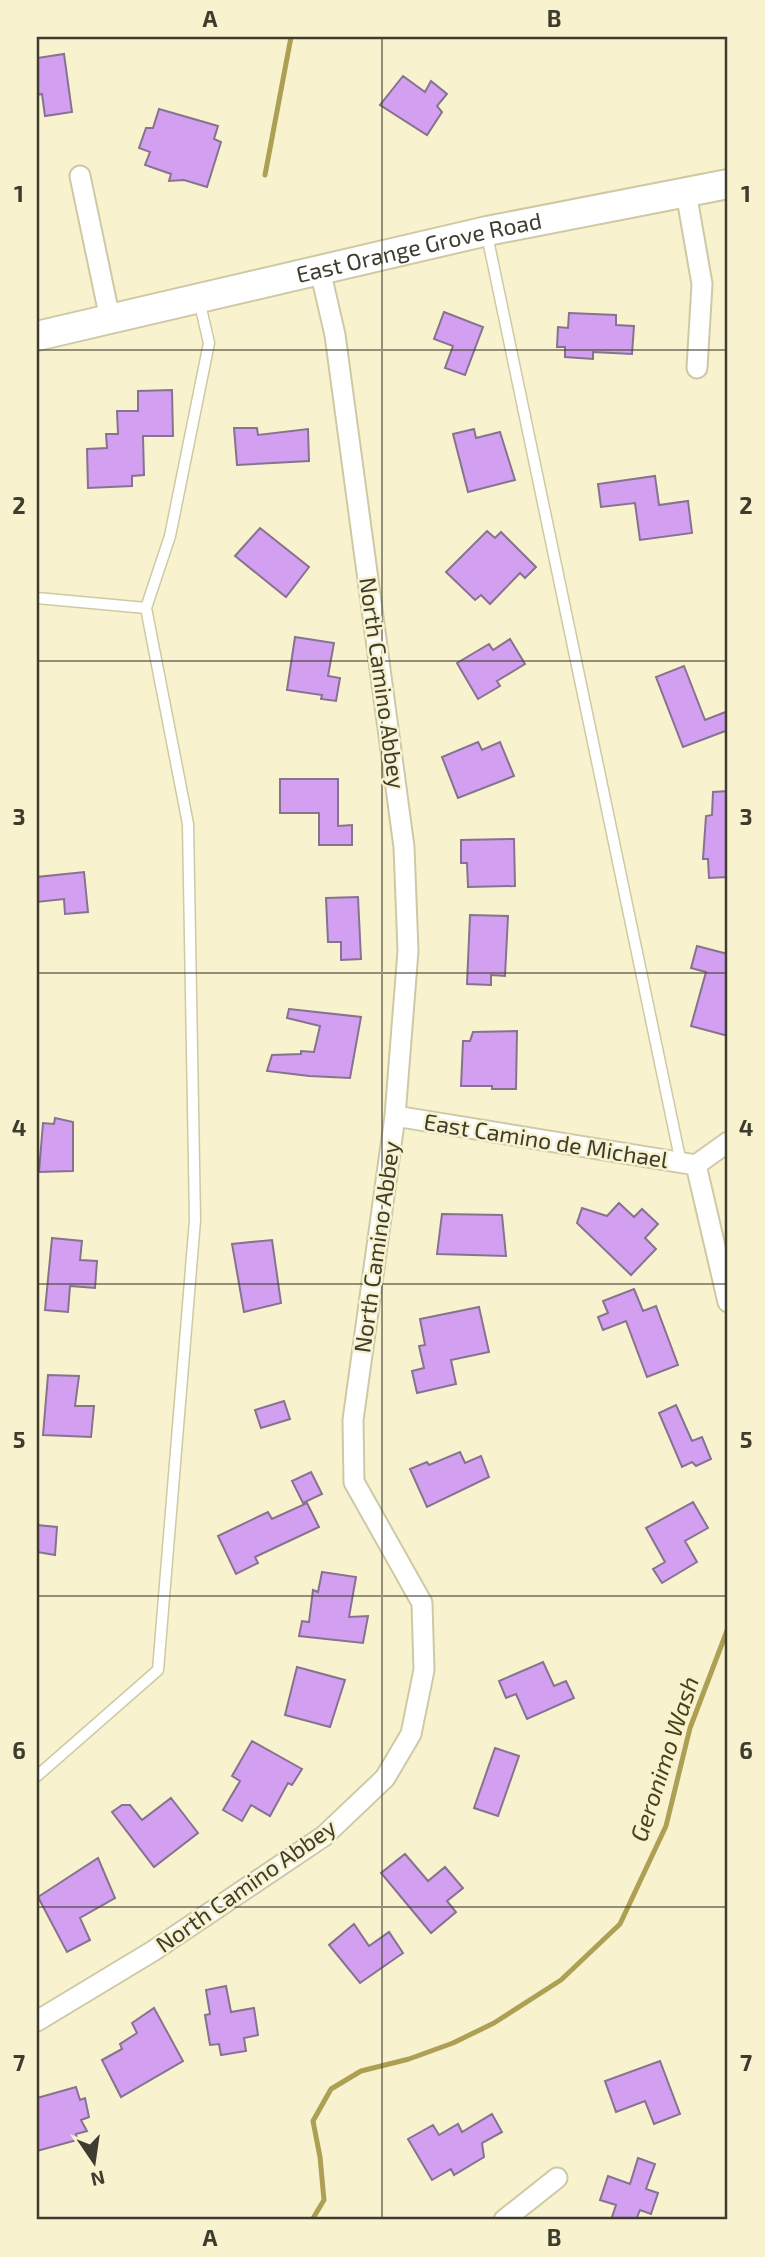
<svg xmlns="http://www.w3.org/2000/svg" width="765" height="2257" viewBox="0 0 765 2257" font-family="'Exo 2',sans-serif">
	<style>
		.lines { fill: none; stroke-linecap: round; stroke-linejoin: round }
		.stream { stroke: #ada054; stroke-width: 5 }
		.building { fill: #d39ff0; stroke: #857390; stroke-width: 2 }
		.service-casing { stroke: #cec9a5; stroke-width: 13 }
		.minor-casing { stroke: #cec9a5; stroke-width: 23 }
		.secondary-casing { stroke: #cec9a5; stroke-width: 32 }
		.service { stroke: #fff; stroke-width: 10 }
		.minor { stroke: #fff; stroke-width: 19 }
		.secondary { stroke: #fff; stroke-width: 28 }
		.grid { fill: none; stroke: #3e3c2e; stroke-width: 2; stroke-opacity: 0.55 }
		.labels { text-anchor: middle; stroke-width: 5; stroke-linejoin: round; paint-order: stroke }
		.street-label { font-size: 23px; fill: #3e3c2e; stroke: #f8f3ce }
		.water-label { font-size: 24px; font-style: italic; fill: #4b4318; stroke: #f8f3ce }
		.neatline { fill: none; stroke: #3e3c2e; stroke-width: 2.5 }
		.grid-label { font-size: 23px; text-anchor: middle; font-weight: bold; fill: #3e3c2e }
	</style>
	<rect width="100%" height="100%" fill="#f8f3ce"/>
	<g class="lines">
		<path class="stream" d="M 265,175 L 291,37
			M 312,2220 L 324,2200 L 320,2157 L 313,2121 L 331,2089 L 361,2071 L 409,2059 L 453,2043 L 494,2023 L 561,1980 L 620,1924 L 666,1826 L 690,1728 L 728,1628"/>
	</g>
	<path class="building" d="M 64,54 L 72,112 L 45,116 L 42,94 L 37,95 L 37,58 Z
		M 403,76 L 425,92 L 431,81 L 447,94 L 437,106 L 442,112 L 427,135 L 380,105 Z
		M 159,109 L 218,126 L 214,139 L 221,142 L 207,187 L 184,180 L 169,181 L 171,174 L 145,165 L 150,152 L 139,148 L 146,128 L 153,128 Z
		M 444,312 L 483,327 L 465,375 L 445,368 L 453,346 L 434,339 Z
		M 569,313 L 616,315 L 616,325 L 634,326 L 632,354 L 593,352 L 593,359 L 565,357 L 565,347 L 557,347 L 558,327 L 568,328 Z
		M 172,390 L 173,436 L 143,436 L 144,475 L 132,476 L 132,486 L 88,488 L 87,449 L 107,448 L 106,434 L 118,434 L 117,411 L 138,411 L 138,391 Z
		M 234,428 L 257,428 L 258,435 L 308,429 L 309,461 L 237,465 Z
		M 474,429 L 476,438 L 500,432 L 515,480 L 468,492 L 453,434 Z
		M 655,476 L 659,505 L 688,501 L 692,533 L 640,540 L 635,503 L 601,507 L 598,484 Z
		M 260,528 L 309,567 L 286,597 L 235,556 Z
		M 487,531 L 495,538 L 501,532 L 536,567 L 525,578 L 520,573 L 490,604 L 481,595 L 475,600 L 446,572 Z
		M 295,637 L 334,643 L 328,676 L 340,678 L 336,701 L 321,699 L 322,695 L 287,690 Z
		M 510,639 L 525,664 L 497,681 L 500,686 L 478,699 L 457,663 L 489,644 L 493,650 Z
		M 684,666 L 705,720 L 728,711 L 728,730 L 683,747 L 656,677 Z
		M 478,742 L 482,750 L 500,742 L 514,776 L 458,798 L 442,757 Z
		M 280,779 L 338,779 L 338,826 L 352,825 L 352,845 L 319,845 L 319,813 L 280,813 Z
		M 728,791 L 728,877 L 709,878 L 708,859 L 703,859 L 706,816 L 712,815 L 713,792 Z
		M 514,839 L 515,886 L 468,887 L 467,863 L 461,863 L 461,840 Z
		M 84,872 L 88,912 L 65,914 L 64,899 L 37,902 L 37,877 Z
		M 358,897 L 361,959 L 341,960 L 341,942 L 328,942 L 326,898 Z
		M 470,915 L 508,916 L 505,976 L 491,975 L 491,985 L 467,984 Z
		M 697,946 L 728,954 L 728,1036 L 691,1026 L 706,972 L 691,968 Z
		M 289,1009 L 361,1017 L 350,1078 L 309,1076 L 267,1071 L 272,1055 L 301,1054 L 301,1051 L 314,1052 L 320,1026 L 287,1018 Z
		M 517,1031 L 516,1089 L 492,1089 L 492,1086 L 461,1086 L 463,1041 L 470,1041 L 473,1032 Z
		M 55,1118 L 73,1122 L 73,1171 L 39,1172 L 43,1123 L 54,1124 Z
		M 619,1203 L 634,1217 L 642,1209 L 658,1224 L 645,1238 L 656,1249 L 631,1275 L 577,1223 L 582,1208 L 607,1216 Z
		M 442,1214 L 502,1215 L 506,1256 L 437,1254 Z
		M 52,1238 L 82,1241 L 80,1260 L 97,1261 L 95,1288 L 70,1286 L 68,1312 L 45,1310 Z
		M 272,1240 L 281,1303 L 244,1312 L 232,1244 Z
		M 634,1289 L 643,1311 L 656,1306 L 678,1365 L 647,1377 L 626,1321 L 603,1330 L 598,1317 L 608,1313 L 603,1301 Z
		M 479,1307 L 489,1352 L 451,1360 L 456,1384 L 417,1393 L 412,1371 L 424,1368 L 419,1346 L 425,1345 L 420,1319 Z
		M 48,1375 L 79,1376 L 75,1406 L 94,1406 L 91,1437 L 43,1435 Z
		M 284,1401 L 290,1419 L 261,1428 L 255,1410 Z
		M 676,1405 L 692,1441 L 702,1437 L 711,1459 L 696,1466 L 692,1462 L 682,1467 L 659,1413 Z
		M 460,1452 L 465,1463 L 481,1456 L 489,1477 L 427,1507 L 410,1469 L 427,1462 L 429,1465 Z
		M 311,1472 L 322,1494 L 303,1503 L 292,1481 Z
		M 693,1502 L 708,1528 L 685,1541 L 697,1562 L 662,1583 L 653,1569 L 665,1562 L 646,1528 Z
		M 307,1503 L 319,1527 L 255,1557 L 258,1563 L 236,1574 L 218,1536 L 268,1512 L 272,1519 Z
		M 37,1525 L 57,1527 L 55,1555 L 37,1552 Z
		M 322,1572 L 356,1577 L 349,1617 L 368,1616 L 363,1643 L 299,1636 L 302,1621 L 309,1622 L 313,1590 L 318,1592 Z
		M 543,1662 L 554,1686 L 566,1681 L 574,1698 L 527,1719 L 516,1694 L 506,1698 L 499,1681 Z
		M 297,1667 L 345,1680 L 330,1727 L 285,1715 Z
		M 252,1741 L 302,1769 L 292,1785 L 288,1783 L 270,1816 L 251,1805 L 242,1821 L 223,1810 L 240,1781 L 232,1776 Z
		M 495,1748 L 519,1756 L 498,1816 L 474,1808 Z
		M 171,1798 L 198,1833 L 154,1867 L 112,1812 L 122,1805 L 130,1805 L 142,1820 Z
		M 405,1854 L 428,1881 L 445,1867 L 463,1888 L 447,1901 L 456,1912 L 431,1933 L 381,1873 Z
		M 98,1858 L 115,1898 L 80,1918 L 90,1940 L 67,1952 L 38,1897 Z
		M 354,1924 L 369,1946 L 389,1932 L 403,1953 L 360,1983 L 329,1945 Z
		M 226,1986 L 231,2012 L 254,2008 L 258,2035 L 244,2038 L 246,2051 L 221,2055 L 219,2044 L 210,2045 L 205,2015 L 210,2014 L 206,1990 Z
		M 154,2008 L 183,2061 L 121,2097 L 102,2060 L 122,2049 L 120,2044 L 137,2033 L 132,2023 Z
		M 660,2061 L 680,2114 L 654,2124 L 645,2101 L 616,2112 L 605,2081 Z
		M 76,2087 L 80,2100 L 85,2098 L 89,2117 L 81,2120 L 87,2131 L 76,2134 L 77,2140 L 37,2151 L 37,2098 Z
		M 492,2114 L 502,2132 L 482,2143 L 484,2157 L 454,2175 L 451,2169 L 432,2180 L 408,2139 L 433,2125 L 439,2135 L 458,2124 L 462,2132 Z
		M 638,2158 L 655,2164 L 646,2189 L 658,2193 L 651,2214 L 640,2210 L 636,2220 L 611,2220 L 616,2205 L 600,2200 L 608,2176 L 630,2184 Z"/>
	<g class="lines">
		<defs>
			<path id="service" d="M 487,235 L 681,1163
				M 37,598 L 146,608
				M 37,1776 L 158,1670 L 195,1220 L 188,824 L 146,608 L 170,536 L 209,343 L 199,300"/>
			<path id="minor" d="M 80,176 L 110,319
				M 686,192 L 702,284 L 697,368
				M 395,1116 L 696,1165
				M 696,1165 L 728,1302
				M 696,1165 L 728,1142
				M 37,2021 L 153,1951 L 324,1836 L 385,1778 L 411,1734 L 424,1670 L 422,1603 L 354,1482 L 353,1420 L 395,1116 L 408,951 L 404,847 L 335,335 L 320,270
				M 504,2220 L 557,2178"/>
			<g id="secondary">
				<path id="s1" d="M 37,336 L 487,231 L 728,184"/>
			</g>
		</defs>
		<use href="#service" class="service-casing"/>
		<use href="#minor" class="minor-casing"/>
		<use href="#secondary" class="secondary-casing"/>
		<use href="#service" class="service"/>
		<use href="#minor" class="minor"/>
		<use href="#secondary" class="secondary"/>
	</g>
	<path class="grid" d="M 382,37 L 382,2220M 37,350 L 728,350M 37,661 L 728,661M 37,973 L 728,973M 37,1284 L 728,1284M 37,1596 L 728,1596M 37,1907 L 728,1907"/>
	<g class="labels">
		<g class="street-label">
			<text dy="8" stroke="none"><textPath href="#s1" startOffset="392">East Orange Grove Road</textPath></text>
			<text transform="translate(382 683) rotate(82)" y="8">North Camino Abbey</text>
			<text transform="translate(546 1141) rotate(9)" y="8">East Camino de Michael</text>
			<text transform="translate(377 1247) rotate(-82)" y="8">North Camino Abbey</text>
			<text transform="translate(246 1886) rotate(-35)" y="8">North Camino Abbey</text>
		</g>
		<g class="water-label">
			<text transform="translate(665 1759) rotate(-72)" y="8">Geronimo Wash</text>
		</g>
	</g>
	<rect width="765" height="2257" fill="none" stroke="#f8f3ce" stroke-width="77"/>
	<g transform="translate(94 2162) rotate(167)" stroke="#f8f3ce" stroke-width="5" paint-order="stroke">
	<path d="M0-5L12 26L0 18L-12 26Z" fill="#3e3c2e"/>
	<text y="-10" font-size="19" font-weight="bold" text-anchor="middle" fill="#3e3c2e">N</text>
	</g>
	<rect x="38" y="38" width="688" height="2180" class="neatline"/>
	<g class="grid-label">
		<text x="210" y="27">A</text>
		<text x="554" y="27">B</text>
		<text x="19" y="202">1</text>
		<text x="746" y="202">1</text>
		<text x="19" y="514">2</text>
		<text x="746" y="514">2</text>
		<text x="19" y="825">3</text>
		<text x="746" y="825">3</text>
		<text x="19" y="1136">4</text>
		<text x="746" y="1136">4</text>
		<text x="19" y="1448">5</text>
		<text x="746" y="1448">5</text>
		<text x="19" y="1759">6</text>
		<text x="746" y="1759">6</text>
		<text x="19" y="2071">7</text>
		<text x="746" y="2071">7</text>
		<text x="210" y="2246">A</text>
		<text x="554" y="2246">B</text>
	</g>
</svg>
